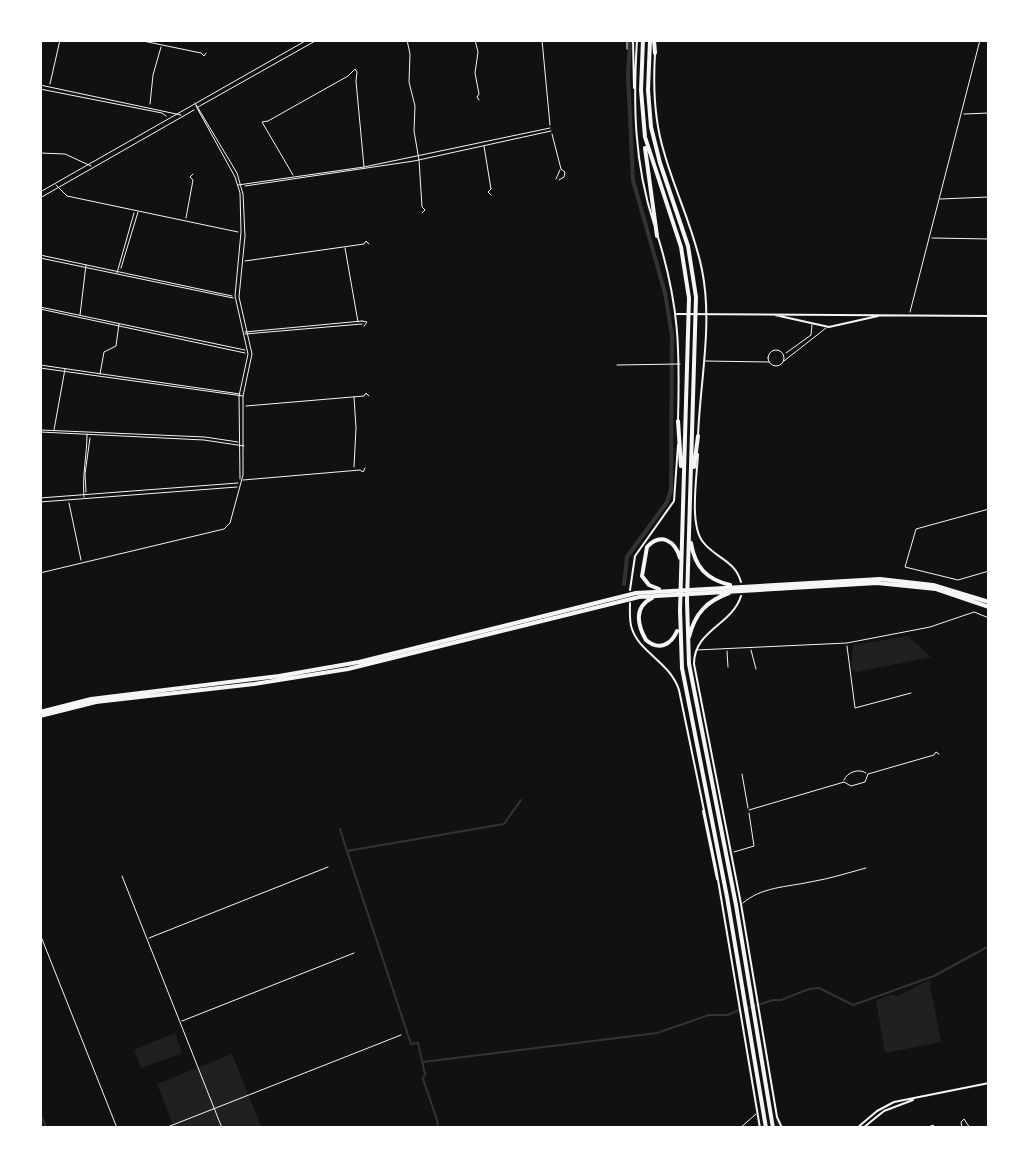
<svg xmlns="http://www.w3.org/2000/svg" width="1029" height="1168" viewBox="0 0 1029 1168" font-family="'Fira Sans Condensed',sans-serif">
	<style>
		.green { fill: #202020 }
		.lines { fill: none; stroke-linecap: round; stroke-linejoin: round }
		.stream { stroke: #333; stroke-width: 2 }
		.canal { stroke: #333; stroke-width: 4 }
		.minor { stroke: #f5f5f5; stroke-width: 1 }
		.tertiary { stroke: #f5f5f5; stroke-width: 2 }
		.secondary { stroke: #f5f5f5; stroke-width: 2 }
		.motorway { stroke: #f5f5f5; stroke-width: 4 }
	</style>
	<rect width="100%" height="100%" fill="#111"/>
	<path class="green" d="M 908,636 L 931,657 L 856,672 L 851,670 L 853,645 Z
		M 929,980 L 941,1042 L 885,1053 L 876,1000 L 891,995 L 898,996 Z
		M 175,1033 L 182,1053 L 141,1068 L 134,1050 Z
		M 232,1054 L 262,1128 L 174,1128 L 157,1084 Z"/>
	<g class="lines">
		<path class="stream" d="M 340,829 L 347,851 L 504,824 L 521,800
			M 347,851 L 411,1044 L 418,1043 L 425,1074 L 423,1079 L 438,1123 L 437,1128
			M 746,1009 L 773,1000 L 781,1000 L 809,989 L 819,988 L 853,1005 L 934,976 L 989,946
			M 423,1062 L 657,1033 L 709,1015 L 728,1015 L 739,1010
			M 40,1114 L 47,1128"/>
		<path class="canal" d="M 624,584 L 627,557 L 667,502 L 671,490 L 672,336 L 665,293 L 633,180 L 628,75 L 630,40"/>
		<path class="minor" d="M 138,40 L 201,53 L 204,56 L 206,53
			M 407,40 L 410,54 L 409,82 L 415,106 L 414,131 L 419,160 L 422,207 L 425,210 L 422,213
			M 475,40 L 478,52 L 475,73 L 479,94 L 477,97 L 479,100
			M 542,40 L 550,125
			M 627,40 L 627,49
			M 50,84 L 60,40
			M 40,85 L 181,115
			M 40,89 L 162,113 L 166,116
			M 150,104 L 153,75 L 161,47
			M 196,106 L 235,177 L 240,193 L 241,232 L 235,296 L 248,354 L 239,396 L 240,479
			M 198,107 L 317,40
			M 964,114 L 989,113
			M 552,134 L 561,169 L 565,172 L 564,177 L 559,180
			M 484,146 L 491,189 L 488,192 L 491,195
			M 40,153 L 65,154 L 91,166
			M 293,175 L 262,122 L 268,121 L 348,76 L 355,69 L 357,72 L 356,81 L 364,167
			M 556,179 L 560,170
			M 56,185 L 67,196 L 238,232
			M 238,185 L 364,167 L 550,128
			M 245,186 L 414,161 L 551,131
			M 40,192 L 307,40
			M 40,198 L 194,110
			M 940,199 L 989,197
			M 186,218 L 193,180 L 190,177 L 193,174
			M 932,238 L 989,239
			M 345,248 L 358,322
			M 40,255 L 232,296
			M 40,258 L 233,298
			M 245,261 L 364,244 L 366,241 L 369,244
			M 121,268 L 138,212
			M 117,273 L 134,213
			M 40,307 L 245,350
			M 40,309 L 245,353
			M 910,312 L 980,40
			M 80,315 L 86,265
			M 362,321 L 367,322 L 364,326
			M 245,332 L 362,321
			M 245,334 L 362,324
			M768 358a8 8 0 1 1 16 0a8 8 0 1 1-16 0Z
			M 786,353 L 811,335 L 812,325
			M 705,361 L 769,362
			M 784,361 L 826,328
			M 40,365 L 240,394
			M 617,365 L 680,364
			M 40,368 L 243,396
			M 100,374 L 104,352 L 116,346 L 119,324
			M 354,397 L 356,428 L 354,467
			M 246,406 L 364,396 L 366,393 L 369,396
			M 40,430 L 205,437 L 238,442
			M 54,430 L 65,369
			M 40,432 L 204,440 L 244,446
			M 243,480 L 360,470 L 363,472 L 365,468
			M 86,492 L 85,474 L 90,438
			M 84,497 C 82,475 87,456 87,434
			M 40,498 L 238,483
			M 40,502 L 237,487
			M 69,503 L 81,560
			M 989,509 L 916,529 L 905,567 L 958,580 L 989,571
			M 40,573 L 224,529 L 230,523 L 243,475 L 243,396 L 252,354 L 239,297 L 245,236 L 243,194 L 237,173 L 195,103
			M 847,646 L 855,708 L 911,693
			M 696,650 L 847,643 L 930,627 L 974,612 L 989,618
			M 751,650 L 756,669
			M 727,651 L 728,667
			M 742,774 L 748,808
			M 844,780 C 847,772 859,768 866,773
			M 749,810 L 844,782 L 851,786 L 865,782 L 868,774 L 934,755 L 936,752 L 939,754
			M 734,852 L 754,846 L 749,813
			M 122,876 L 222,1128
			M 743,903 C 761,887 787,887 810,882 C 829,879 847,873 866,868
			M 40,934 L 117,1128
			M 149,938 L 328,867
			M 182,1021 L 354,953
			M 165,1128 L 401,1035
			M 740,1128 L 756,1114
			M 926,1128 L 933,1125 L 936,1128
			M 962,1128 L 961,1122 L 964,1119 L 970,1128"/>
		<path class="tertiary" d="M 633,40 L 634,88
			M 637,40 C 633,104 634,163 654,224
			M 698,454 C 697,476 689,525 703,542 C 715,558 735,560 741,582
			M 630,590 L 635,556 L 674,501 L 678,445
			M 741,596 C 732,625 694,630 694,664 L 741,904 L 777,1117 L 782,1128
			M 630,603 C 630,611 629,621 632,629 C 640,653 670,662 679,690 L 716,868 L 760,1128
			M 703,811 L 717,879
			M 857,1128 L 877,1111 L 894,1102 L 989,1083
			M 863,1128 L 884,1111 L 913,1100"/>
		<path class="secondary" d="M 655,54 C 653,87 654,120 664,152 C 675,192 694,229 702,270 C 713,324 700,382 698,436
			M 658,237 C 679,305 680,349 678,420
			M 677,314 L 989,316
			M 775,315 L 829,327 L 878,316"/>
		<path class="motorway" d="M 643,40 L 641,90 L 645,137 L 681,247 L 689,298 L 680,611 L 682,668 L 727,897 L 766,1128
			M 650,40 L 648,90 L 651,127 L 660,163 L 688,246 L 696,297 L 687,601 L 689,664 L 736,905 L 773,1128
			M 654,40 L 655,53
			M 645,148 L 657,236
			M 678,421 L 681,466
			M 694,467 L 698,436
			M 691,543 C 695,567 706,579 730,585
			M 659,589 L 649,585 L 642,576 L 647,547 C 661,532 675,541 680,558
			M 652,598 C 634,607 637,624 646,640 C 659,651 671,645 677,631
			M 689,637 C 695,613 707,601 729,593
			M 40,712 L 91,699 L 279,676 L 359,662 L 636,593 L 880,579 L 933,585 L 989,602
			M 40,716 L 96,702 L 254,684 L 348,669 L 639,597 L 877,583 L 936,589 L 989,607"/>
	</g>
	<rect width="1029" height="1168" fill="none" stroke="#ffffff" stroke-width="84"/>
</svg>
